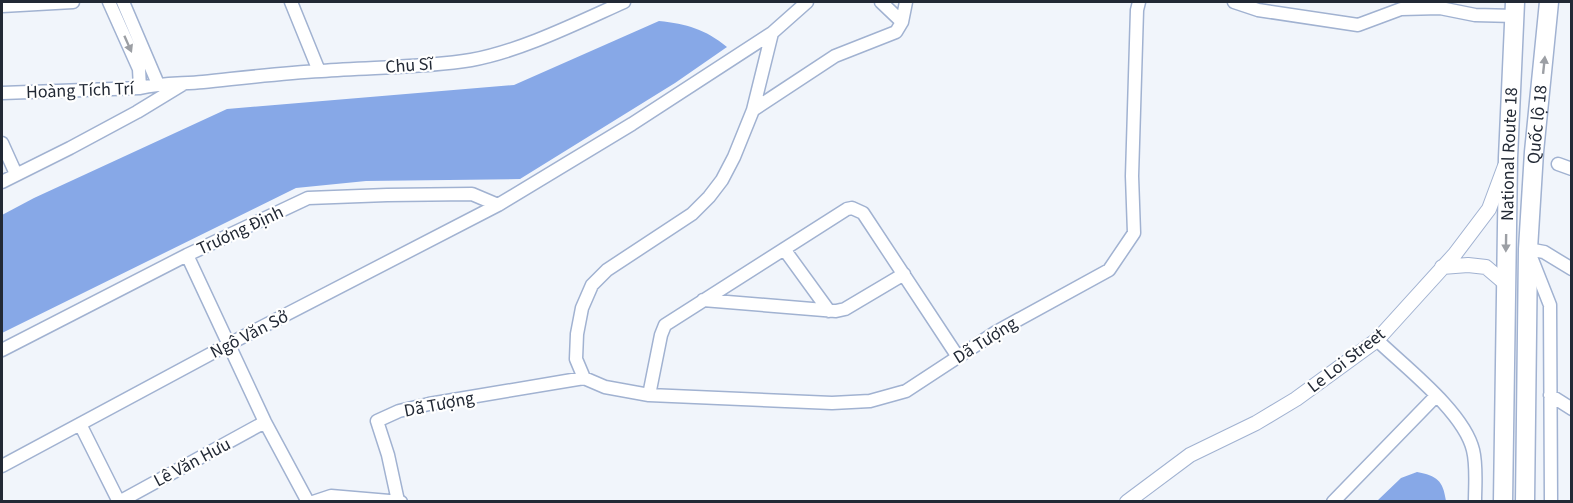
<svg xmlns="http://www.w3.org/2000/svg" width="1573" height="503" viewBox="0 0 1573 503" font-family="'Source Sans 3',sans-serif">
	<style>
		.water { fill: #87a8e7 }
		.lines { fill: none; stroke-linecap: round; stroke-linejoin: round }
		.minor-casing { stroke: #a1b2d1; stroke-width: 15 }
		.tertiary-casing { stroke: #a1b2d1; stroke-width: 16 }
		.primary-casing { stroke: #a1b2d1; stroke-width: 21 }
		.minor { stroke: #fff; stroke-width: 12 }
		.tertiary { stroke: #fff; stroke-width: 14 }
		.primary { stroke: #fff; stroke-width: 18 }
		.oneway { fill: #9c9fa4 }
		.labels { text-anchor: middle; stroke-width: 4.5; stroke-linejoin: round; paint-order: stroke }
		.street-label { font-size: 18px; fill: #222935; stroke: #fff }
	</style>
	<rect width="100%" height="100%" fill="#f1f5fb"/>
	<path class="water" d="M 659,21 C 687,24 705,29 727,47 L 675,83 L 520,179 L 366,181 L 296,188 L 2,333 L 2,215 L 34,198 L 227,109 L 514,85 Z
		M 1417,472 C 1437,476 1443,480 1446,501 L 1377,501 L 1401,478 Z"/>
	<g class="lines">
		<defs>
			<path id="minor" d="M 109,2 L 139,69 L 140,88
				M 123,2 L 158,84
				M 291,2 L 319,71
				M 881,2 L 902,22
				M 1234,2 L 1258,10 L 1358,25 L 1401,9 L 1440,8 L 1475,15 L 1515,16
				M 2,6 L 73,2
				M 2,93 L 140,88 C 161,83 182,84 203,82 C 242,78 282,73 321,71 C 371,67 422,68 471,60 C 521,51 577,23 624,2
				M 753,110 L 835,56 L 896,32 L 902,22 L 906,2
				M 2,143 L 16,174
				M 1558,164 L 1572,169
				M 2,182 L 70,148 L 137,112 L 183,84
				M 784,249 L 829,311
				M 1528,249 L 1544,252 L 1572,269
				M 187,255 L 265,422 L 308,502
				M 1531,257 L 1550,305 L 1551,502
				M 703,300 L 836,311 L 845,309 L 904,274
				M 1377,340 C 1405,367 1464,412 1473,450 C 1477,466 1475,485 1475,502
				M 2,350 L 187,255 L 308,198 L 387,195 L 472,194 L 498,205
				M 584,378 L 576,359 L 577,334 L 582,308 L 592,285 L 607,270 L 692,214 L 709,197 L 722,180 L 734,157 L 753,110 L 772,33 L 807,2
				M 649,395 L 661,335 L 665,325 L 847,209 L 852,208 L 863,213 L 958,357
				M 1550,395 L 1572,409
				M 80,424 L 119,502
				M 2,466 L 229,344 L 498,205 L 632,124 L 772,33
				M 398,501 L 388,455 L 377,421 L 399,411 L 429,404 L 584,378 L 605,387 L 649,395 L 832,403 L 870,401 L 906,391 L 996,332 L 1109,270 L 1134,233 L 1132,176 L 1137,10 L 1139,2
				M 119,502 L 265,422
				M 313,502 L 331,496 L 401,502
				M 1333,502 L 1436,396"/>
			<path id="tertiary" d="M 1442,267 L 1468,265 L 1486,267 L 1506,284
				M 1127,502 L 1190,455 L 1256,423 L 1296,399 L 1377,340 L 1455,254 L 1489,209 L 1505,166"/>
			<g id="primary">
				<path id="s1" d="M 1503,502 L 1508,158 L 1515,2"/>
				<path id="s2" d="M 1525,502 L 1528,249 L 1534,152 L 1549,2"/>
			</g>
		</defs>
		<use href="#minor" class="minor-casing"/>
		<use href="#tertiary" class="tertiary-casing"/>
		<use href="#primary" class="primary-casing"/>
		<use href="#minor" class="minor"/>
		<use href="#tertiary" class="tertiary"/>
		<use href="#primary" class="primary"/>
	</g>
	<defs><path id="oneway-solid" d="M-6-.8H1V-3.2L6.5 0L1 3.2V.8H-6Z" transform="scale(1.5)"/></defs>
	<g class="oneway">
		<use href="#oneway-solid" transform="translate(128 44) rotate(66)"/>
		<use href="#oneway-solid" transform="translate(1544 65) rotate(-84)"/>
		<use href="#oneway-solid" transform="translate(1506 243) rotate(91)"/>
	</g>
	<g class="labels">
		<g class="street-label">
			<text transform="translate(409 65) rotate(-4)" y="6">Chu Sĩ</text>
			<text transform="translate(80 90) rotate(-2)" y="6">Hoàng Tích Trí</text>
			<text dy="6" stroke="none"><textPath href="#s2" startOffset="378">Quốc lộ 18</textPath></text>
			<text dy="6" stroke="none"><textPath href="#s1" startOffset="348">National Route 18</textPath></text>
			<text transform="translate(240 230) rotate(-25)" y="6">Trương Định</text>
			<text transform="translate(249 334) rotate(-27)" y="6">Ngô Văn Sở</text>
			<text transform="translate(985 340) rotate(-32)" y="6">Dã Tượng</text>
			<text transform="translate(1346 360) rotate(-38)" y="6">Le Loi Street</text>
			<text transform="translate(439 404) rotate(-11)" y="6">Dã Tượng</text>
			<text transform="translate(192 462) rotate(-28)" y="6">Lê Văn Hưu</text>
		</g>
	</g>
	<rect width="1573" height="503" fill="none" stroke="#222935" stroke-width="6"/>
</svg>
